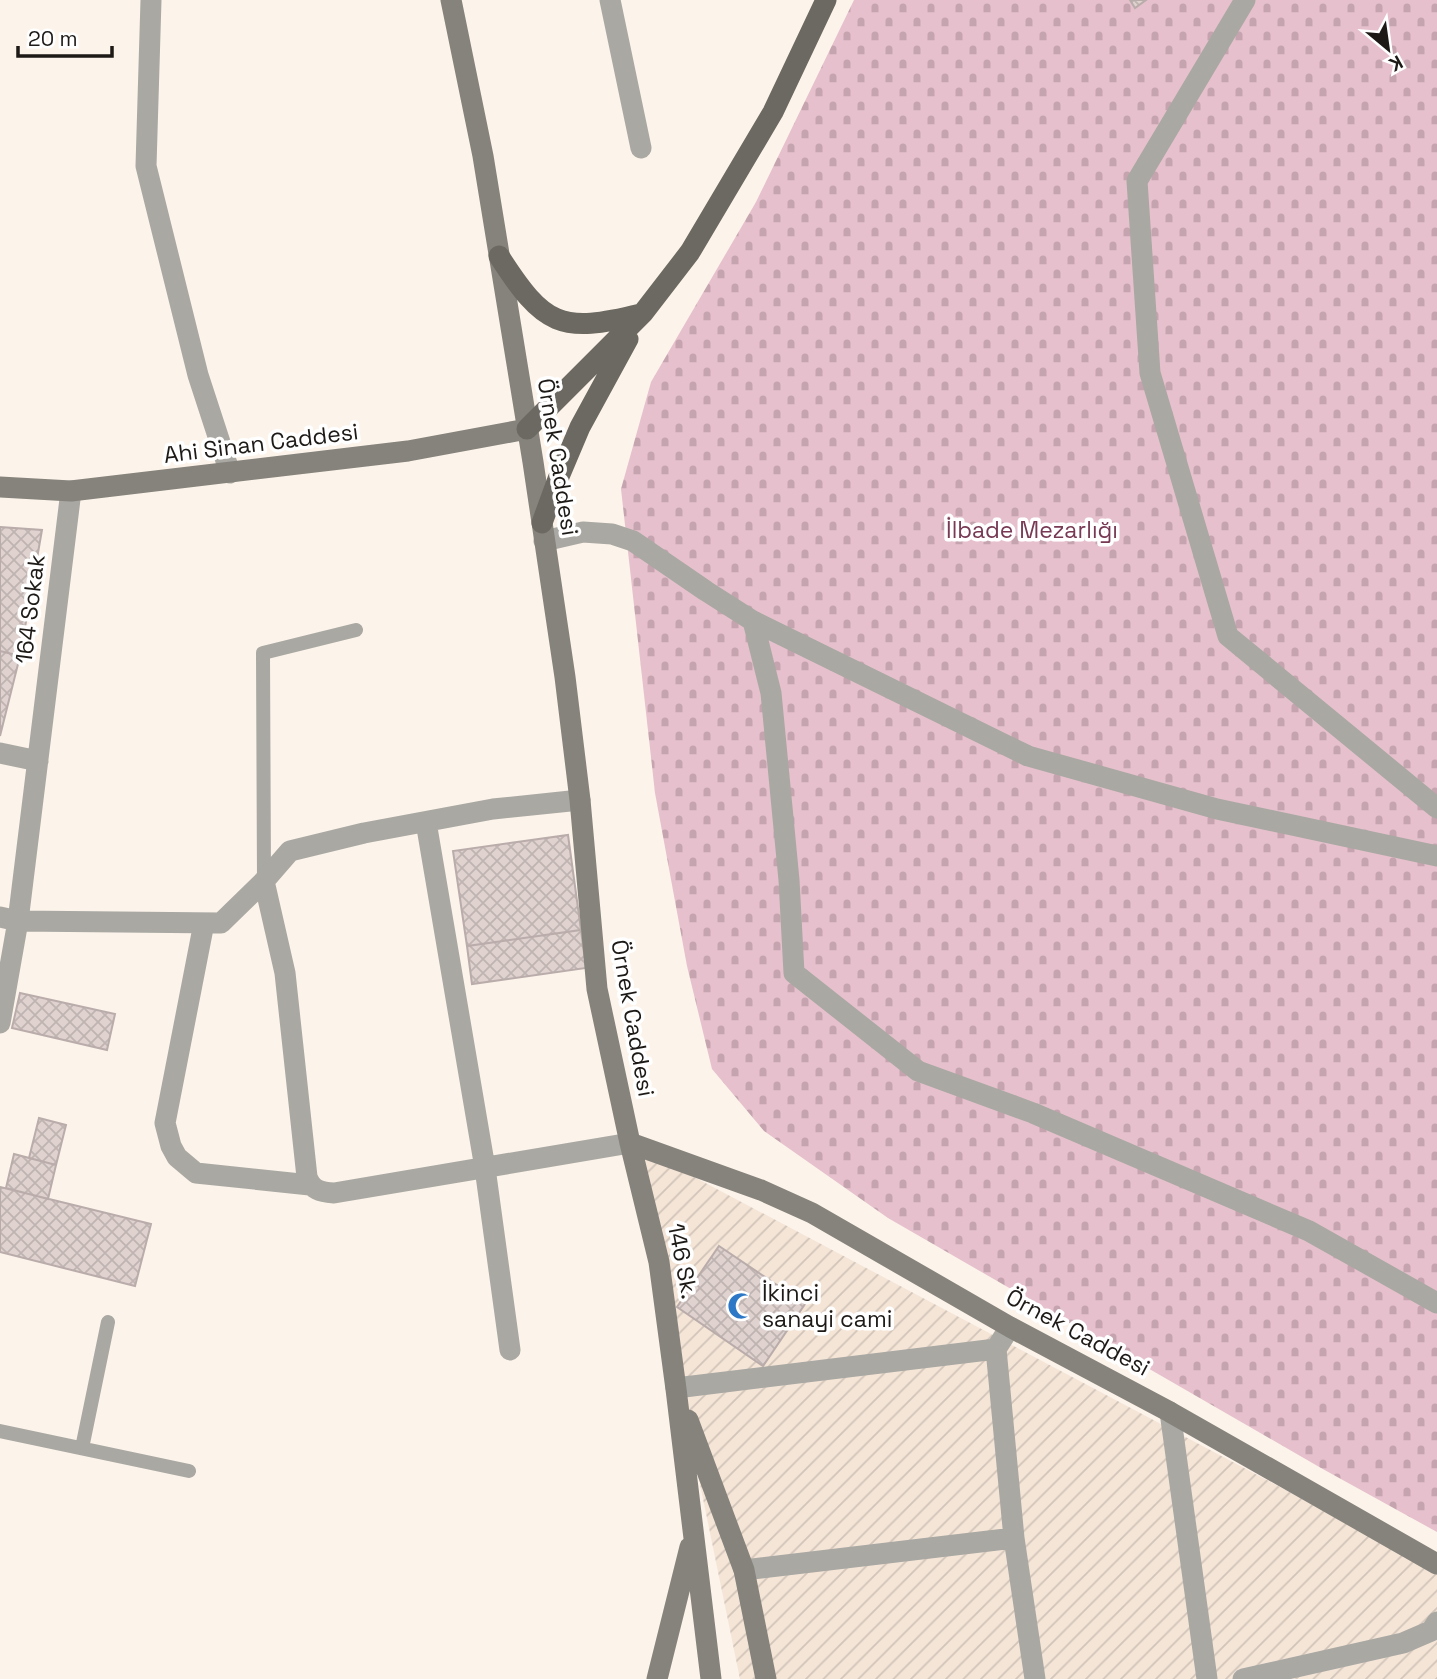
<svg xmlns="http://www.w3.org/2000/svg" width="1437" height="1679" viewBox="0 0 1437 1679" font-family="'Space Grotesk',sans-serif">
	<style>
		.industrial { fill: url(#industrial-furrows) }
		.cemetery { fill: url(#cemetery-stones) }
		.building { fill: url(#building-cross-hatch); stroke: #b9acaa; stroke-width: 2 }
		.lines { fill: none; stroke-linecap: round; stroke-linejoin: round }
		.lane { stroke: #a9a8a3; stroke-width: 14 }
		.street { stroke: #a9a8a3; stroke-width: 21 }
		.secondary { stroke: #85837c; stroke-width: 21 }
		.primary { stroke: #6b6961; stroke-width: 21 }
		.labels { text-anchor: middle; stroke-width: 7; stroke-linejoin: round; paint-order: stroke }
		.street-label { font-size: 23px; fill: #1c1916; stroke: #fff }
		.park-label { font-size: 23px; fill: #773953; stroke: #fff }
		.poi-label { font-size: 23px; fill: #1c1916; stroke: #fff; text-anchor: start }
	</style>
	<defs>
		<pattern id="industrial-furrows" width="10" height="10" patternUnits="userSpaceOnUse" patternTransform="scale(1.75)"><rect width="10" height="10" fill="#f5e5d7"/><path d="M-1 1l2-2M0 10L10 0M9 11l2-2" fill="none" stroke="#d1c4b8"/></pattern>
		<pattern id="cemetery-stones" width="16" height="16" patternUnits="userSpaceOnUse" patternTransform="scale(1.75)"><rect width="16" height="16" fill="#e6c0cd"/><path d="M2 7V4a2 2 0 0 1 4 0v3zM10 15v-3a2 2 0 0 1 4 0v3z" fill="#c5a4af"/></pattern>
		<pattern id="building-cross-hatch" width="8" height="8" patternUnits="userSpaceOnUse" patternTransform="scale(1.75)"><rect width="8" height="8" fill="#dfd2cf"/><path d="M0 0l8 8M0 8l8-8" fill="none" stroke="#bfb4b1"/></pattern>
	</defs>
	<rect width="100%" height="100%" fill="#fcf3ea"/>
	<path class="industrial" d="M 630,1143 L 1437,1570 L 1437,1679 L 740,1679 Z"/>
	<path class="cemetery" d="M 854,0 L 1437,0 L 1437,1532 L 1321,1468 L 888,1218 L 764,1131 L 712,1069 L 687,966 L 655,793 L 621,489 L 651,382 L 756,202 Z"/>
	<path class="building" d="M 1130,0 L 1146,0 L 1135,8 Z
		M 0,527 L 42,530 L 20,656 L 0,651 Z
		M 0,651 L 20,656 L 0,736 Z
		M 568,835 L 581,930 L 467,946 L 453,851 Z
		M 581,930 L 586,968 L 472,984 L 467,946 Z
		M 20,993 L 115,1014 L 107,1050 L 12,1028 Z
		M 39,1118 L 66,1125 L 56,1165 L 29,1158 Z
		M 14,1154 L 56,1165 L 48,1199 L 6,1188 Z
		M 0,1187 L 151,1224 L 135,1286 L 0,1252 Z
		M 719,1246 L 805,1304 L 763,1366 L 677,1307 Z"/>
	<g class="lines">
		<path class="lane" d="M 264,881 L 263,653 L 356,630
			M 0,1431 L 189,1471
			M 82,1448 L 108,1322"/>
		<path class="street" d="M 151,0 L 146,166 L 198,375 L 230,473
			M 610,0 L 641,148
			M 1245,0 L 1137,181 L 1150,373 L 1228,636 L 1437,808
			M 544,541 L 583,532 L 612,534 L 633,541 L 706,591 L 753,621 L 771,693 L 789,880 L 794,973 L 918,1071 L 1033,1113 L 1309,1231 L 1437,1303
			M 753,621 L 1028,756 L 1217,809 L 1437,856
			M 0,753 L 38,761
			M 426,822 L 485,1168 L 510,1350
			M 264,881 L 285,973 L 307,1177 C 312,1190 320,1192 334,1193 L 630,1143
			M 0,917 L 18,921 L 221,923 L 264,881 L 290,851 L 364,833 L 493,809 L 580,800
			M 204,923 L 165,1123 L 171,1146 L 177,1157 L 196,1173 L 310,1185
			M 0,1023 L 18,921 L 71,491
			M 1010,1327 L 996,1349 L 1014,1538 L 1035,1679
			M 676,1388 L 996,1349
			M 1170,1412 L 1207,1679
			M 744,1570 L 1014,1538
			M 1243,1679 L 1403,1643 L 1431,1631 L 1437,1622"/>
		<path class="secondary" d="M 451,0 L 483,156 L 533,462 L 565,677 L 580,800 L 597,989 L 630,1143 L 659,1262 L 676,1389 L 711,1679
			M 0,487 L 71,491 L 408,451 L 527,429
			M 630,1143 L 761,1190 L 812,1213 L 1010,1327 L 1170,1412 L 1437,1564
			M 688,1420 L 744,1570 L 766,1679
			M 657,1679 L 690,1547"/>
		<path class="primary" d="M 499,256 C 544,326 560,334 641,314
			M 527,429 L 643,313 L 690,252 L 773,112 L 826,0
			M 542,523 L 558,479 L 580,427 L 628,339"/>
	</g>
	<defs>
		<symbol id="mosque-bare" viewBox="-9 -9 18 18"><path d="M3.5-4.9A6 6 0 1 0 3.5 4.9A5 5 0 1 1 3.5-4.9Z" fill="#2d77c7" stroke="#fff" stroke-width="2.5" paint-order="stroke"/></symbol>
	</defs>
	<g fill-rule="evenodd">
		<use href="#mosque-bare" x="722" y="1287" width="38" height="38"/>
	</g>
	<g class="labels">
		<g class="street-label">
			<text transform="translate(261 443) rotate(-7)" y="8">Ahi Sinan Caddesi</text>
			<text transform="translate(558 457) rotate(81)" y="8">Örnek Caddesi</text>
			<text transform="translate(30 609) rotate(-83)" y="8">164 Sokak</text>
			<text transform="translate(633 1018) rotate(80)" y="8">Örnek Caddesi</text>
			<text transform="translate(683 1261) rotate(79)" y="8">146 Sk.</text>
			<text transform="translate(1078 1332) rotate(28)" y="8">Örnek Caddesi</text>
		</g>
		<g class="park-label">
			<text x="1032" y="538">İlbade Mezarlığı</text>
		</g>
		<g class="poi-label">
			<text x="762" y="1301">İkinci<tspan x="762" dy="26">sanayi cami</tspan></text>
		</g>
	</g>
	<g transform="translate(1388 49) rotate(151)" stroke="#ffffff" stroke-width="5" paint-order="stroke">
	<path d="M0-5L12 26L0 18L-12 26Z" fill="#1c1916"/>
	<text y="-10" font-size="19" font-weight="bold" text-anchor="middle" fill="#1c1916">K</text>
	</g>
	<path d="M18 46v10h94v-10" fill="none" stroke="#1c1916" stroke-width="3.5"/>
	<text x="28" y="46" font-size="21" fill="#1c1916" stroke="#ffffff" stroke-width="5" paint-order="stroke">20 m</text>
</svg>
